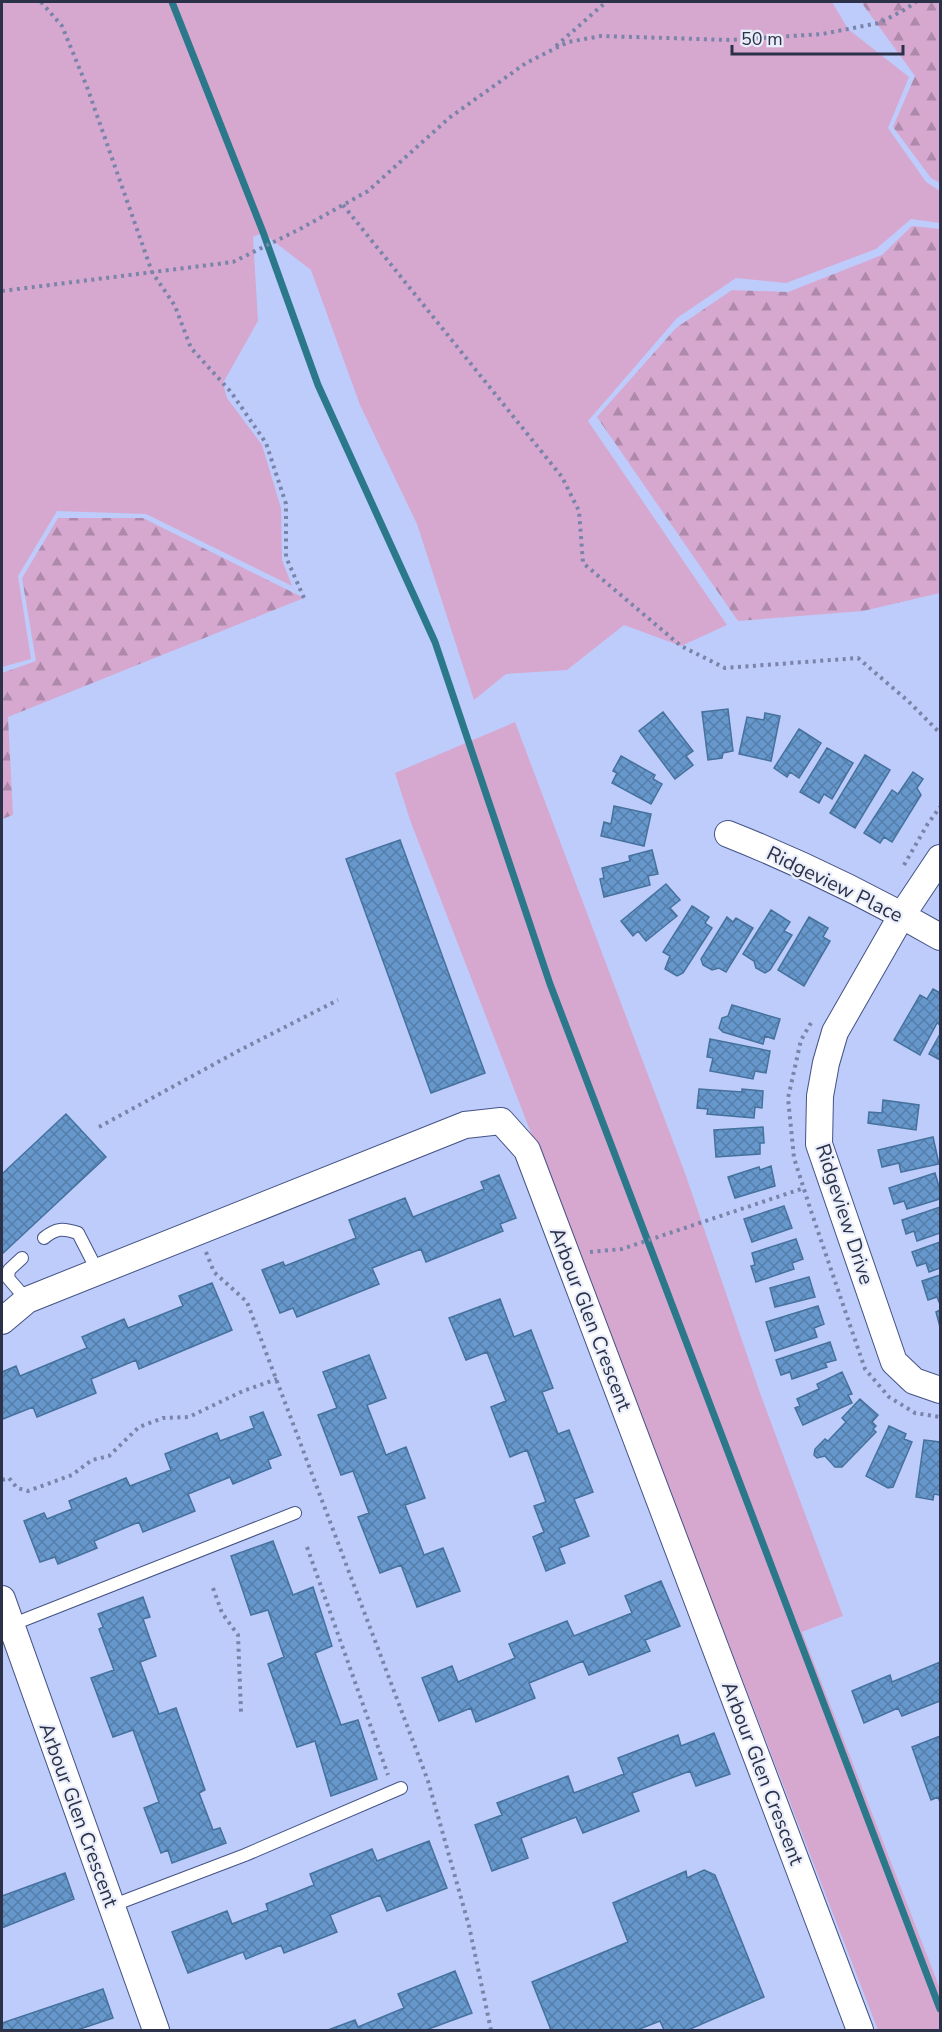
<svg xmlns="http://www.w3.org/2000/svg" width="942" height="2032" viewBox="0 0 942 2032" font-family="'Nunito Sans',sans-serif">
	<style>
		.green { fill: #d6a8d0 }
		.forest { fill: url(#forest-firs) }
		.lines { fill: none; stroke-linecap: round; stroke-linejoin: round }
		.stream { stroke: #2b788a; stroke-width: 7 }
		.building { fill: url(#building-cross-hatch); stroke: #46719d; stroke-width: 1.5 }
		.lane-casing { stroke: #445385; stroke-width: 14 }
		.street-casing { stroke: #445385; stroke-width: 28 }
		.path { stroke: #7984a8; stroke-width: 4; stroke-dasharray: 3 4.5; stroke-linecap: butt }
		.lane { stroke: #fff; stroke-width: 12 }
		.street { stroke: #fff; stroke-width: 26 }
		.labels { text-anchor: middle; stroke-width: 4.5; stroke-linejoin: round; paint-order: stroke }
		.street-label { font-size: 20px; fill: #2a3148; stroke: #eaeefa }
	</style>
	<defs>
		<pattern id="forest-firs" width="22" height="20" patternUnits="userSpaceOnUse" patternTransform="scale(1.5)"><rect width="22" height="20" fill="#d6a8d0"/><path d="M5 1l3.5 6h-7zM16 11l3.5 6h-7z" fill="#ae89ab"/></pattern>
		<pattern id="building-cross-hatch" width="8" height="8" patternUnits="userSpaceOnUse" patternTransform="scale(1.5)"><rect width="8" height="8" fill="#6698cd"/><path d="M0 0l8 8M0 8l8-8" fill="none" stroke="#547da8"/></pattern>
	</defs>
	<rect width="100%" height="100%" fill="#bdccfb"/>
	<path class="green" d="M 2,2 L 832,2 L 848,29 L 909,77 L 888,128 L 926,182 L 940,191 L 940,223 L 911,219 L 876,249 L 786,283 L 736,278 L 677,318 L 588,421 L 727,625 L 681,646 L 624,625 L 567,670 L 506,674 L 474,700 L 417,524 L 360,405 L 311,270 L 263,233 L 253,237 L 258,321 L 223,383 L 227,398 L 262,445 L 281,508 L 282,560 L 292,586 L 146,514 L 57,511 L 18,576 L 31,659 L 2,667 Z
		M 515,722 L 685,1173 L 760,1393 L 843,1616 L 802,1632 L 940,1989 L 940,2030 L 878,2030 L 410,820 L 395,773 Z"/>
	<path class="forest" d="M 861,2 L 940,2 L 940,183 L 931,178 L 893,127 L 915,76 Z
		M 912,226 L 940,229 L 940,593 L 863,611 L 738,621 L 597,417 L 676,328 L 732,290 L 788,292 L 882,255 Z
		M 58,518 L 143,518 L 304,598 L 8,717 L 13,815 L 2,819 L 2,673 L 36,661 L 22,578 Z"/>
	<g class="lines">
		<path class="stream" d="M 172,2 L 263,232 L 318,385 L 435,642 L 550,984 L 940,2009"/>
	</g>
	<path class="building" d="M 728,709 L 733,751 L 723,753 L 722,758 L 708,760 L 702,712 Z
		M 663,712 L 693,751 L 686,756 L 693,765 L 675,779 L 639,731 Z
		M 765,713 L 780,716 L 771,761 L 739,754 L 747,717 L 764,720 Z
		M 799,729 L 821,743 L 799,778 L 790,772 L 787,777 L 774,768 Z
		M 827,748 L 853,763 L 832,799 L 824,794 L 819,803 L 800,792 Z
		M 865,755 L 890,770 L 855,828 L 830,813 Z
		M 621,756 L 655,775 L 653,779 L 662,784 L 651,804 L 612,783 L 617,773 L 613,771 Z
		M 913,772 L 923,779 L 917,788 L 921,795 L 892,842 L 884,837 L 880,843 L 864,833 L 892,790 L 898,794 Z
		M 614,806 L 651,814 L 644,846 L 601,836 L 604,822 L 611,824 Z
		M 400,840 L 485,1073 L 431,1093 L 346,859 Z
		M 652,850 L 658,874 L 648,876 L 650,885 L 604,897 L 600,879 L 604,878 L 602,868 L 630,861 L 629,856 Z
		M 666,884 L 680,900 L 670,908 L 677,916 L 646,941 L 638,931 L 633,936 L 621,921 Z
		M 692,906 L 709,917 L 705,923 L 712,928 L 683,973 L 677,976 L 665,969 L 670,956 L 663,952 Z
		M 771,910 L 790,922 L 784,931 L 792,935 L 770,970 L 765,973 L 756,968 L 754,961 L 743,954 Z
		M 727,917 L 733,922 L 736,918 L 753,928 L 726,972 L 719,968 L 712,970 L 703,965 L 701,959 Z
		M 809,917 L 828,928 L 823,937 L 830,941 L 804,986 L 778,970 Z
		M 933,989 L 940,993 L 940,1025 L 937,1023 L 920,1055 L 894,1040 L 920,995 L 927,999 Z
		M 732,1005 L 780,1019 L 774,1039 L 765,1036 L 763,1044 L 723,1032 L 719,1028 L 722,1018 L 728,1016 Z
		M 940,1034 L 940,1060 L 929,1054 Z
		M 710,1039 L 770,1051 L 766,1073 L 755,1071 L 753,1079 L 710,1071 L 713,1058 L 707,1057 Z
		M 699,1089 L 742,1092 L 742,1089 L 763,1091 L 762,1108 L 755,1107 L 754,1118 L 707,1114 L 708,1109 L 697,1108 Z
		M 883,1100 L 919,1105 L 916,1130 L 868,1123 L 869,1112 L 882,1113 Z
		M 66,1114 L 106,1157 L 2,1254 L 2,1174 Z
		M 763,1127 L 764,1143 L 760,1143 L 760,1154 L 716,1157 L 714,1130 Z
		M 933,1137 L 939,1164 L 901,1172 L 899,1163 L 882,1167 L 878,1150 Z
		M 771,1166 L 775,1186 L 735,1198 L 728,1177 L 759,1167 L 760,1170 Z
		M 935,1173 L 940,1190 L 940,1199 L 907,1209 L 904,1201 L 894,1204 L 889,1188 Z
		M 499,1175 L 516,1218 L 500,1224 L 503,1231 L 426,1262 L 421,1249 L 372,1268 L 379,1284 L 297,1317 L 293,1308 L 280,1313 L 262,1270 L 283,1262 L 285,1266 L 356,1238 L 349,1220 L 405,1198 L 413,1217 L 484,1189 L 481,1182 Z
		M 784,1206 L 792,1228 L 752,1242 L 744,1219 Z
		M 940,1207 L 940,1233 L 917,1241 L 914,1231 L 906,1234 L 902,1220 Z
		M 796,1239 L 803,1259 L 792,1263 L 794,1269 L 756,1282 L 751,1266 L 755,1265 L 752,1253 Z
		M 940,1242 L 940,1268 L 929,1272 L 926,1263 L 917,1266 L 912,1252 Z
		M 940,1275 L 940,1301 L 939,1302 L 937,1297 L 928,1300 L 922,1281 Z
		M 809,1277 L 815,1297 L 775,1307 L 770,1288 Z
		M 212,1283 L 232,1330 L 139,1369 L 136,1360 L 91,1379 L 96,1393 L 37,1417 L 33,1407 L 3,1419 L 2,1415 L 2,1372 L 16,1366 L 20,1376 L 87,1348 L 82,1337 L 124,1319 L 128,1328 L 183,1306 L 179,1296 Z
		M 500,1299 L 514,1337 L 531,1330 L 553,1388 L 542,1392 L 558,1434 L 569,1430 L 593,1492 L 574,1499 L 589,1536 L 559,1548 L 565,1563 L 546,1571 L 533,1537 L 544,1532 L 534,1506 L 546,1502 L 527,1450 L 510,1457 L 491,1407 L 506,1401 L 487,1352 L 466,1360 L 449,1318 Z
		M 818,1306 L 824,1324 L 814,1328 L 817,1337 L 775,1351 L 766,1322 Z
		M 940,1310 L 940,1327 L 936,1312 Z
		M 830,1342 L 836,1360 L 825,1363 L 827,1367 L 792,1379 L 790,1372 L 781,1375 L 776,1360 Z
		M 369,1355 L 386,1398 L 367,1405 L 386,1455 L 406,1447 L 425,1498 L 405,1505 L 424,1555 L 443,1548 L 460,1591 L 417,1607 L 401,1565 L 380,1573 L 358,1517 L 369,1513 L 353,1471 L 341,1475 L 318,1415 L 337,1408 L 323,1372 Z
		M 842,1372 L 852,1394 L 848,1395 L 852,1403 L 803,1425 L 795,1408 L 800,1406 L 797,1399 L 819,1389 L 817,1384 Z
		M 860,1399 L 878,1415 L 872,1422 L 876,1426 L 873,1429 L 876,1432 L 842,1467 L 835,1467 L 825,1456 L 817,1458 L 814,1455 L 815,1449 L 825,1439 L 828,1441 L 846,1422 L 842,1418 Z
		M 263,1412 L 281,1455 L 268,1460 L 271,1468 L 233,1484 L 230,1477 L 188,1494 L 195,1511 L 143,1532 L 139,1522 L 94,1541 L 97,1548 L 58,1564 L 55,1557 L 40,1562 L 24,1521 L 44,1513 L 47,1519 L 72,1509 L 69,1501 L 126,1478 L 130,1486 L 171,1470 L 165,1454 L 217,1433 L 220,1441 L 254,1428 L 250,1417 Z
		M 889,1426 L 906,1434 L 904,1439 L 912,1442 L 893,1487 L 888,1488 L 866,1476 Z
		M 924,1440 L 940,1442 L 940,1495 L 934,1494 L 933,1500 L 916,1497 Z
		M 273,1541 L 293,1595 L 313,1587 L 332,1646 L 315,1653 L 341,1725 L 358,1720 L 377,1779 L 331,1796 L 315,1741 L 297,1747 L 268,1664 L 284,1657 L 268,1610 L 251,1615 L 231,1556 Z
		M 661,1581 L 680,1626 L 645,1640 L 650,1651 L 589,1675 L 583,1661 L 529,1683 L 535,1698 L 476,1722 L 471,1708 L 439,1721 L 422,1678 L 452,1666 L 458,1682 L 515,1658 L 509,1644 L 567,1621 L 574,1636 L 632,1613 L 625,1596 Z
		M 143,1597 L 150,1617 L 143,1619 L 156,1656 L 140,1662 L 159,1714 L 176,1708 L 205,1790 L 199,1793 L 213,1830 L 220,1828 L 226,1843 L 172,1863 L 168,1850 L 161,1853 L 144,1808 L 159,1802 L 133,1730 L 113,1737 L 91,1678 L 114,1670 L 99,1629 L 103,1627 L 98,1614 Z
		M 940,1662 L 940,1701 L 902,1716 L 898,1708 L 864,1723 L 852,1691 L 890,1675 L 892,1682 Z
		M 714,1733 L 730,1774 L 696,1786 L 690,1771 L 632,1793 L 639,1811 L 583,1833 L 576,1817 L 521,1838 L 528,1858 L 492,1871 L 475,1825 L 502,1815 L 497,1803 L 568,1776 L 574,1793 L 624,1774 L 618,1758 L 678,1735 L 681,1746 Z
		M 940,1736 L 940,1802 L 938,1797 L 931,1800 L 912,1747 Z
		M 429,1841 L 447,1888 L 387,1911 L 380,1895 L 330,1915 L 337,1932 L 284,1953 L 281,1945 L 246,1959 L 243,1952 L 188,1973 L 172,1932 L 227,1911 L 232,1924 L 268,1910 L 266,1904 L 314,1885 L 310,1874 L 372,1849 L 377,1861 Z
		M 704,1870 L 715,1875 L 764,1997 L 688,2030 L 664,2030 L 660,2021 L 637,2030 L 551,2030 L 532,1982 L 628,1942 L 613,1903 L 686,1871 L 687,1878 Z
		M 65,1873 L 74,1899 L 2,1928 L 2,1896 Z
		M 455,1971 L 472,2013 L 426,2030 L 328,2030 L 355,2020 L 358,2027 L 404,2008 L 398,1994 Z
		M 103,1989 L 113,2018 L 77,2030 L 2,2030 L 2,2023 Z"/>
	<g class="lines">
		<defs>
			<path id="lane" d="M 44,1238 C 56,1228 63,1228 78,1233 L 98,1272
				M 22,1258 L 9,1270 L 8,1278 L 27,1300
				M 11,1625 L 295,1513
				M 111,1906 L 245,1855 L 401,1788"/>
			<path id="street" d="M 728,834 C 801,863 873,898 940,937
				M 940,858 L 902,915 L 835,1032 L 826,1063 L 820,1096 L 819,1144 L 894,1362 L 914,1381 L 940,1390
				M 2,1321 L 27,1300 L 465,1125 L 501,1121 L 527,1150 L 860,2030
				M 2,1599 L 156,2030"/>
		</defs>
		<use href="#lane" class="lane-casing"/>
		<use href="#street" class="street-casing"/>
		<path class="path" d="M 41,2 L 62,26 L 87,87 L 152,272 L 175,306 L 191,348 L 231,392 L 266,443 L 286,504 L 286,557 L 304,598
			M 556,46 L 606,2
			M 343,205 L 562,477 L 579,511 L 583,563 L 681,646 L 725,668 L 858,658 L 908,701 L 940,733
			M 2,291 L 233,262 L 300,229 L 368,191 L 449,118 L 526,63 L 568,42 L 601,36 L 731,40 L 822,34 L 879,23 L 904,10 L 916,2
			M 904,865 L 927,825 L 940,807
			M 811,1023 L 801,1040 L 788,1098 L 794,1158 L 811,1211 L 865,1369 L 889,1397 L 915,1413 L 940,1417
			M 99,1127 L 240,1050 L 338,1000
			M 206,1252 L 214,1272 L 247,1302 L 428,1781 L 469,1926 L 491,2030
			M 590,1252 L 622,1249 L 804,1188
			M 2,1480 L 9,1478 L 17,1488 L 28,1491 L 72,1475 L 92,1460 L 109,1456 L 139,1427 L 163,1418 L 189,1417 L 243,1391 L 277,1379
			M 307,1547 L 388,1775
			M 213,1588 L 222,1613 L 238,1635 L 241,1712"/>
		<use href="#lane" class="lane"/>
		<use href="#street" class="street"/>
	</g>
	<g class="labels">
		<g class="street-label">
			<text transform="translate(835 884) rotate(26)" y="7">Ridgeview Place</text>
			<text transform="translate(845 1214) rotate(72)" y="7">Ridgeview Drive</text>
			<text transform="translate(591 1319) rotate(69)" y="7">Arbour Glen Crescent</text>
			<text transform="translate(763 1773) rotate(69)" y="7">Arbour Glen Crescent</text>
			<text transform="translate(79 1815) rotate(70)" y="7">Arbour Glen Crescent</text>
		</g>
	</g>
	<rect width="942" height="2032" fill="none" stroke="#2a3148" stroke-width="6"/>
	<path d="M732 45v9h171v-9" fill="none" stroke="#2a3148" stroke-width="3"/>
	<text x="741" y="45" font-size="18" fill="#2a3148" stroke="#eaeefa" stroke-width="4.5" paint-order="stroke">50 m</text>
</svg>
